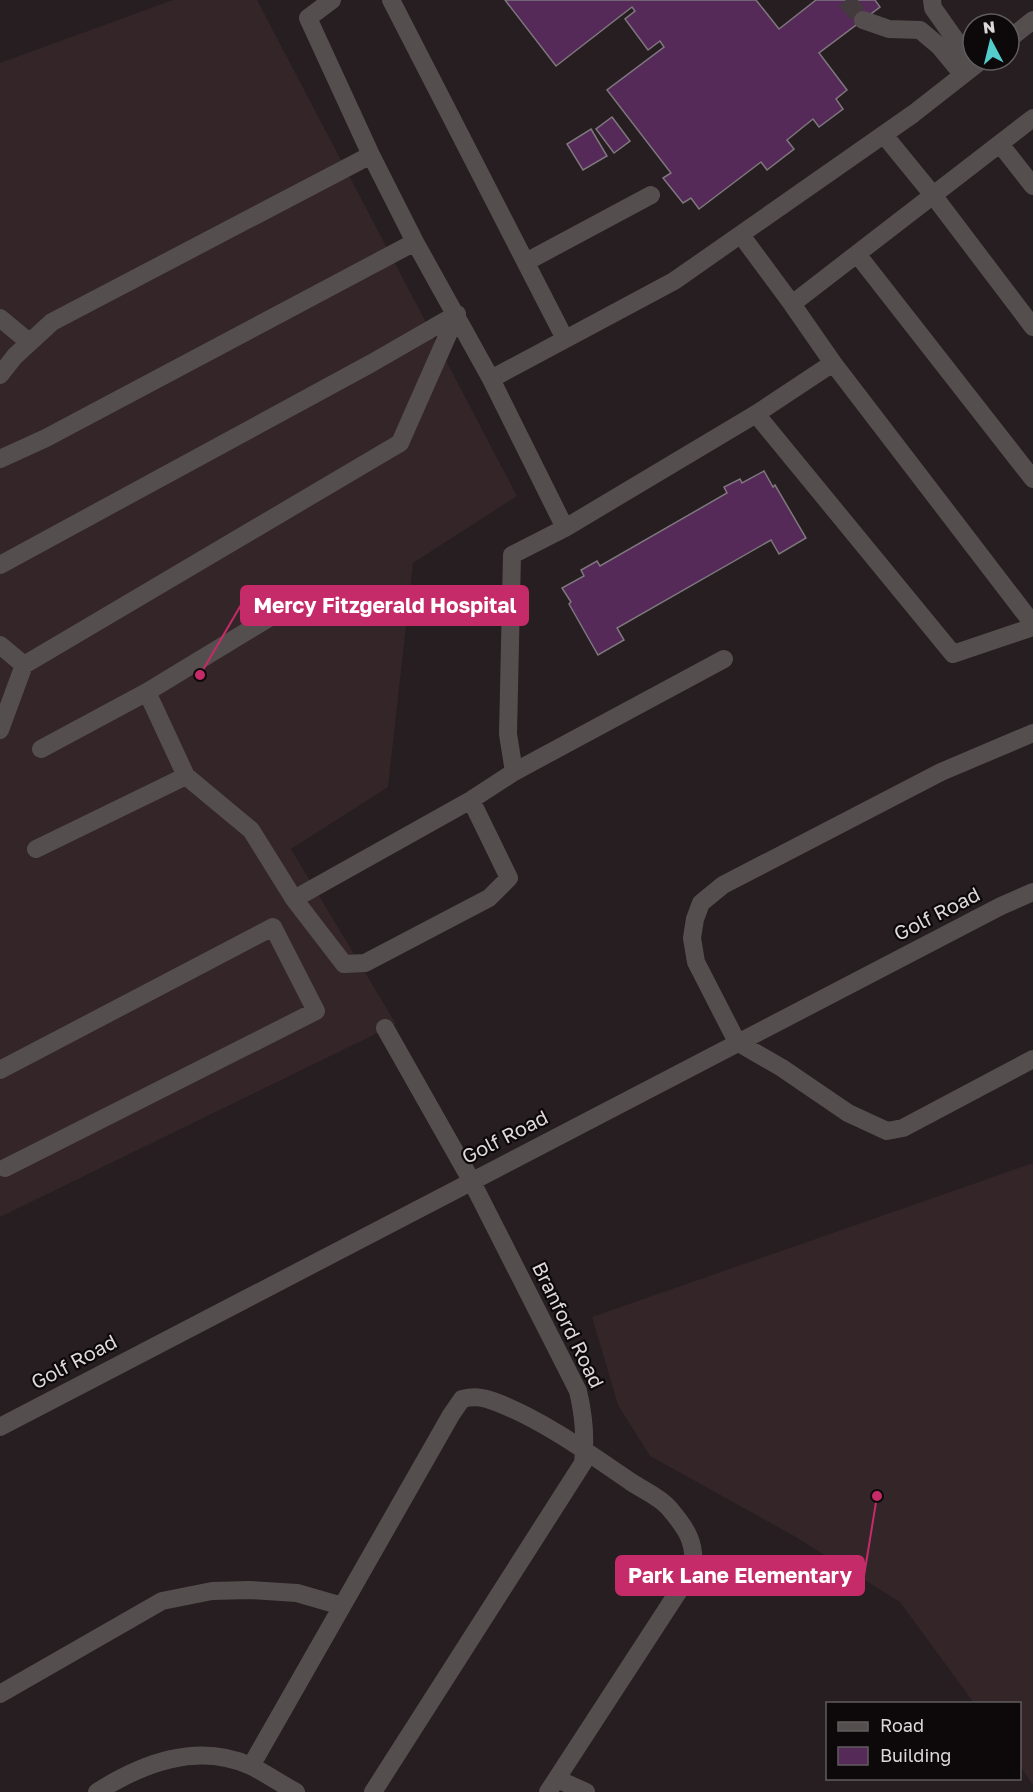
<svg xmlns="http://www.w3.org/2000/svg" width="1033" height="1792" viewBox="0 0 1033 1792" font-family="'Golos Text',sans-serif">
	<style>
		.built { fill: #342529 }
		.building { fill: #562a58; stroke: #7e777e; stroke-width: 1.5 }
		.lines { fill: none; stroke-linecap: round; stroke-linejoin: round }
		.minor-tunnel { stroke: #423a3c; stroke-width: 18; stroke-dasharray: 18 9; stroke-linecap: butt }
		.minor { stroke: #544f4e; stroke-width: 18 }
		.labels { text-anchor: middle; stroke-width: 4.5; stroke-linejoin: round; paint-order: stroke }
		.street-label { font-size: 20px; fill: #dfd8da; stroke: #0d090a }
		.leader { fill: none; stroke: #c52b68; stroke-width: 2 }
		.callout-dot { fill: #c52b68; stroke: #0d090a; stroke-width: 2 }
		.callout { fill: #c52b68; stroke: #c52b68; stroke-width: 2 }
		.callout-label { font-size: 21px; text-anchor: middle; font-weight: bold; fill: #fff }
	</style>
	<rect width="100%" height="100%" fill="#261e20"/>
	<path class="built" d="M 173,0 L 257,0 L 517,496 L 413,563 L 388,787 L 291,849 L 396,1024 L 0,1217 L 0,63 Z
		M 1033,1163 L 1033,1785 L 1020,1766 L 1020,1704 L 974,1703 L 900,1602 L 794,1536 L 650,1456 L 618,1405 L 592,1317 Z"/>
	<path class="building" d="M 505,0 L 756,0 L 779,29 L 816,0 L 875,0 L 880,7 L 819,53 L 847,90 L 836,99 L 843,109 L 819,127 L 813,119 L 787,140 L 794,149 L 767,170 L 761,162 L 699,209 L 691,198 L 683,203 L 663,178 L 671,173 L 607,90 L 664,47 L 660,41 L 648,50 L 625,19 L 635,11 L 632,7 L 556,66 Z
		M 612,117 L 630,141 L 614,153 L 596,129 Z
		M 591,129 L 607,156 L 583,170 L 567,144 Z
		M 764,471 L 773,487 L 775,485 L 806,538 L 779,554 L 771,540 L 617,628 L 624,640 L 598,655 L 569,604 L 571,602 L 562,588 L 584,576 L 581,570 L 597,561 L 600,566 L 727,493 L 724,487 L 740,479 L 742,483 Z"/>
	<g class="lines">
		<path class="minor-tunnel" d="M 846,0 L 863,20"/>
		<path class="minor" d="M 332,0 L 308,18 L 371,155 L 415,242 L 491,379 L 674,281 L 913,114 L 982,60
			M 391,0 L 565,339
			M 932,0 L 933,8 L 974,66
			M 863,20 L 889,29 L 920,30 L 939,46 L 963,75
			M 1009,39 L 1033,20
			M 884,135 L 933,195 L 1033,327
			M 1000,144 L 1033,186
			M 741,235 L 792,304 L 1033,118
			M 857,254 L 1033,479
			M 526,262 L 651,195
			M 792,304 L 833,363
			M 0,318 L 29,342
			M 0,375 L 15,356 L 52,322 L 371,155
			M 491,379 L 565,528 L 756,414 L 833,363 L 1033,624
			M 756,414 L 953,654 L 1033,627
			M 0,459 L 46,438 L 415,242
			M 0,565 L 370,364 L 457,314
			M 282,610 L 147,692 L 186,776 L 251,830 L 294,899 L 471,800 L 514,772 L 508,734 L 512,555 L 565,528
			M 0,645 L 24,665 L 0,730
			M 24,665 L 400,443 L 457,314
			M 1033,733 L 941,772 L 723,885 L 701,903 L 695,919 L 692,938 L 696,962 L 737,1042 L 782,1068 L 848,1113 L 887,1131 L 903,1128 L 1033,1059
			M 41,749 L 147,692
			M 514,772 L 724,659
			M 36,849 L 186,776
			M 294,899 L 344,964 L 365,963 L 489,898 L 509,878 L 471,800
			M 0,1070 L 273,927 L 316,1011 L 5,1168
			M 0,1427 L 1001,906 L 1033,892
			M 0,1694 L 162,1601 L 212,1591 L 250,1590 L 297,1593 L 342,1606
			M 251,1766 L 451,1415 L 462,1399 C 474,1396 482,1397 493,1401 C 540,1418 590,1454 631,1482 C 643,1490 660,1497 669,1508 C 686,1528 696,1542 693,1569 L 548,1792
			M 557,1779 L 586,1792
			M 97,1792 C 143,1763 197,1742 251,1766 C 267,1774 281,1784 296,1792
			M 373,1792 L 583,1463 C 586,1437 584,1416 578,1391 L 471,1180 L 385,1028"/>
	</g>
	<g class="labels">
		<g class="street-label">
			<text transform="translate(937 914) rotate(-27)" y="7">Golf Road</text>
			<text transform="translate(505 1137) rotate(-27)" y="7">Golf Road</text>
			<text transform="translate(568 1325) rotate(64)" y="7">Branford Road</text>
			<text transform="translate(74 1362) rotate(-28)" y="7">Golf Road</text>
		</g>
	</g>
	<path class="leader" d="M200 675L241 605M877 1496L864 1576"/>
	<g class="callout-dot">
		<circle cx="200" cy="675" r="6"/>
		<circle cx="877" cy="1496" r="6"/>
	</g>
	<g class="callout">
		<rect x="241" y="586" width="287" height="39" rx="6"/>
		<rect x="616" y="1556" width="248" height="39" rx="6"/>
	</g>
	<g class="callout-label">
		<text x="385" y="613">Mercy Fitzgerald Hospital</text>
		<text x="740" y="1583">Park Lane Elementary</text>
	</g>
	<rect x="826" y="1702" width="195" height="78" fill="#0d090a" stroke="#615c5d" stroke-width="1.5"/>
	<rect x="838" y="1722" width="30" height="9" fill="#544f4e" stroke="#615c5d" stroke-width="1.5"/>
	<text x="880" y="1732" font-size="18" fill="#dfd8da">Road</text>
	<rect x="838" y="1747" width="30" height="18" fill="#562a58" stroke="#615c5d" stroke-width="1.5"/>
	<text x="880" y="1762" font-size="18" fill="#dfd8da">Building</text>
	<g transform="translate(991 42) rotate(353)"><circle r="28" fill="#0d090a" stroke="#615c5d" stroke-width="1.5"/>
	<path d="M0-4.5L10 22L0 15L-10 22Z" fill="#52cdcc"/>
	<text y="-9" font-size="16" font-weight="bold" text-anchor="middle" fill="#dfd8da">N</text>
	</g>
</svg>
